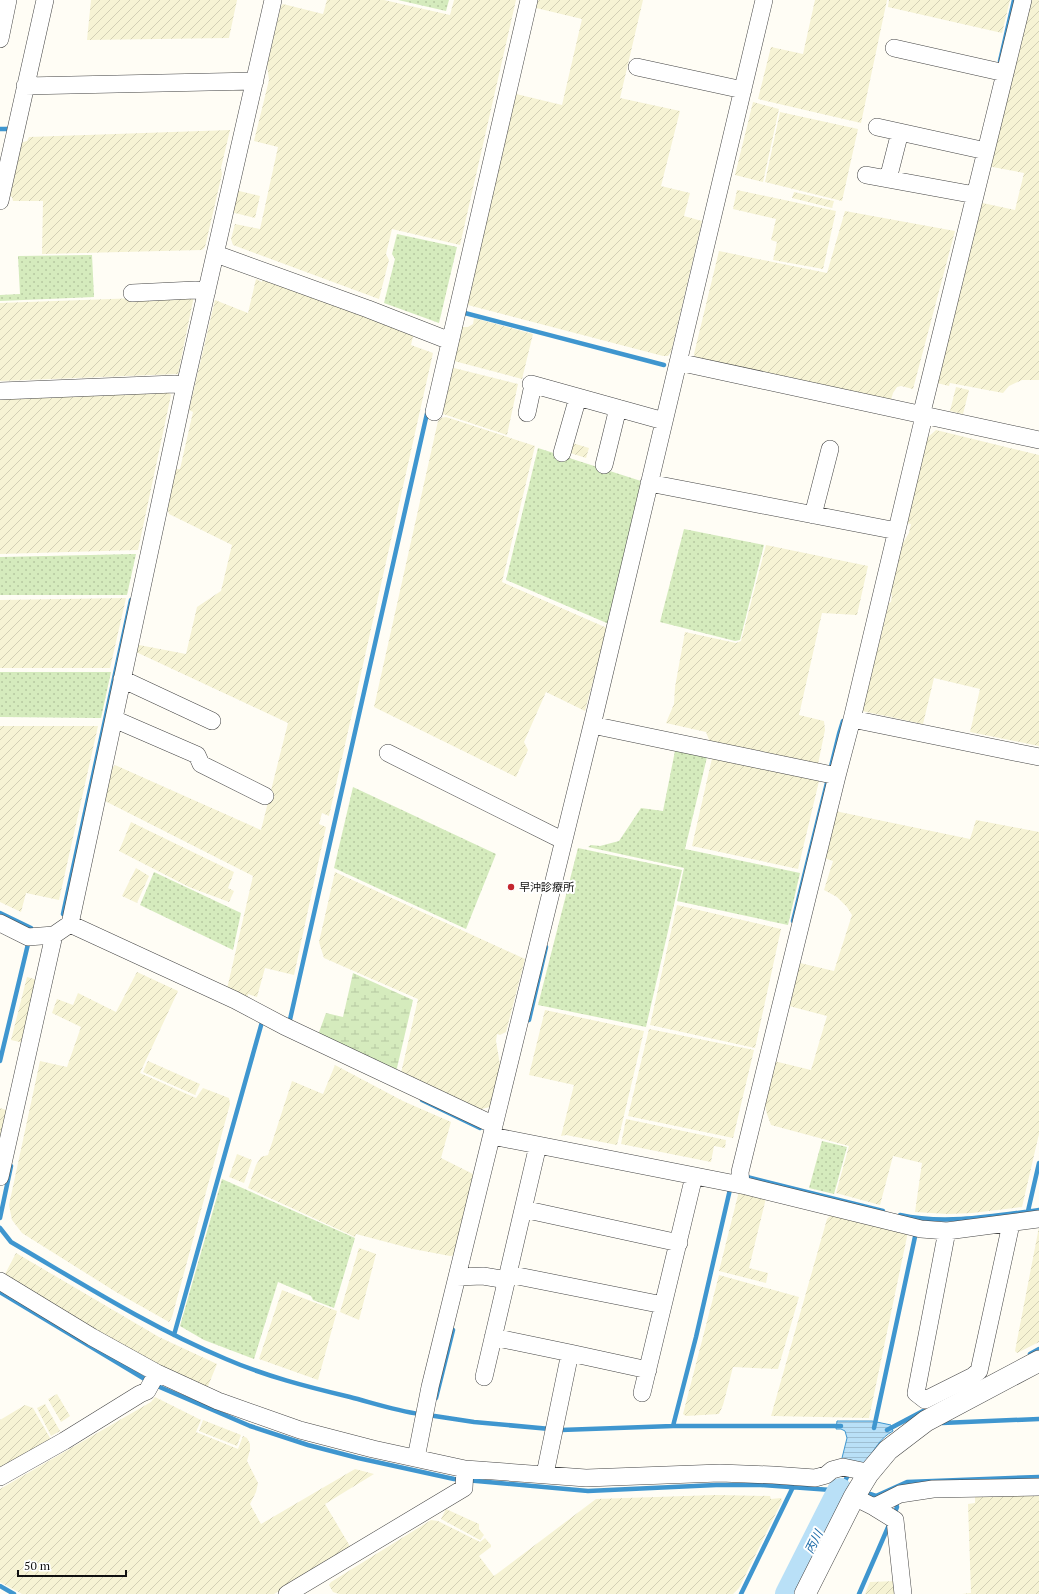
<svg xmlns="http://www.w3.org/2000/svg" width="1039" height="1594" viewBox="0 0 1039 1594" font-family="'PT Serif','Noto Sans JP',serif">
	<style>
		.farmland { fill: url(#farmland-furrows) }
		.grass { fill: url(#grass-dots) }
		.wetland { fill: url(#wetland-marsh) }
		.water { fill: url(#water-rules); stroke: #3f96cf }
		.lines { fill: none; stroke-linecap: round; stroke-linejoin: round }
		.stream { stroke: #3f96cf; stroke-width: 4.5 }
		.river { stroke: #b9e0f7; stroke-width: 26 }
		.minor-casing { stroke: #444; stroke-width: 18 }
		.tertiary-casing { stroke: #444; stroke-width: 22 }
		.minor { stroke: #fff; stroke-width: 17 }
		.tertiary { stroke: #fff; stroke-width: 21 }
		.poi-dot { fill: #c4262e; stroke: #fff; stroke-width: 1.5 }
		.labels { text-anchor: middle; stroke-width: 4; stroke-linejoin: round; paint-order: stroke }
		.poi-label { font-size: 11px; fill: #111; stroke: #fff; text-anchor: start }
		.water-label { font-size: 12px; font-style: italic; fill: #1768a6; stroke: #fff }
	</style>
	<defs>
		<pattern id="farmland-furrows" width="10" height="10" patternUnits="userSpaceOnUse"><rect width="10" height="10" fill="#f6f3d4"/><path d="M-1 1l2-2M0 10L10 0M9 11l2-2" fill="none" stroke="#d2cfb5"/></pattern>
		<pattern id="grass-dots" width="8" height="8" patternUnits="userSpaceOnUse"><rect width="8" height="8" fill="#d5ebbd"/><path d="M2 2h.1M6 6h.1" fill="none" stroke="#b6c8a1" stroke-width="1.8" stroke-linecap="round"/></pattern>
		<pattern id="wetland-marsh" width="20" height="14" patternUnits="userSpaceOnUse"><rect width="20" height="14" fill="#d5ebbd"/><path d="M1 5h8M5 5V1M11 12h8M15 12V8" fill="none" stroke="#b6c8a1"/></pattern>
		<pattern id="water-rules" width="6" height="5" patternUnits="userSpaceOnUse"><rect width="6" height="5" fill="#b9e0f7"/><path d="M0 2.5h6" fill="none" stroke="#9ebfd3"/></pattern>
	</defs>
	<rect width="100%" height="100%" fill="#fffdf5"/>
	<path class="farmland" d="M 91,0 L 237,0 L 229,38 L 87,40 Z
		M 327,0 L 384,0 L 450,15 L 454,0 L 516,0 L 460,245 L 392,229 L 386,254 L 389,260 L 379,299 L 233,245 L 231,239 L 235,224 L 260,229 L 278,147 L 254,141 L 269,80 L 267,65 L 281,6 L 283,4 L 323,14 Z
		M 533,0 L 643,0 L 620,98 L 680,111 L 661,186 L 690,193 L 684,216 L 702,221 L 671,352 L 668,356 L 663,356 L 464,304 L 512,93 L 562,105 L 582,19 L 532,7 Z
		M 815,0 L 887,0 L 861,123 L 758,99 L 771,47 L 803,54 Z
		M 889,0 L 1010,0 L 1002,33 L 888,7 Z
		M 1029,0 L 1039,0 L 1039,380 L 1022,380 L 1009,386 L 1003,393 L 950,383 L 949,386 L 937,383 L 978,202 L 1015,210 L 1024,173 L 987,166 Z
		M 753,102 L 779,109 L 763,182 L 735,175 Z
		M 780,112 L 858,129 L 842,201 L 765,182 Z
		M 230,130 L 221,168 L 222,174 L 205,247 L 202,250 L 42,254 L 43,201 L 13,201 L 12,197 L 7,195 L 20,143 L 27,141 L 29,137 Z
		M 235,190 L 260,196 L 255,218 L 231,212 Z
		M 737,190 L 836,211 L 823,269 L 773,260 L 777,242 L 771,240 L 776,219 L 733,209 Z
		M 794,192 L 834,201 L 832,208 L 792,198 Z
		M 845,211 L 955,231 L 913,389 L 901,386 L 897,387 L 893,393 L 890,403 L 804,384 L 804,381 L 786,376 L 784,380 L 696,360 L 694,354 L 719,251 L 827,273 Z
		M 263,278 L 414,332 L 411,345 L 433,353 L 329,816 L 322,813 L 319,824 L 326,827 L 294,975 L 265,968 L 257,997 L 248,994 L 247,1000 L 227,989 L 253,876 L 105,801 L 105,790 L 109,772 L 115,765 L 261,830 L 288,723 L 136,652 L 136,648 L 139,645 L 186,654 L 197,607 L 221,591 L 232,545 L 169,514 L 167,507 L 176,469 L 180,469 L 193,412 L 189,410 L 215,300 L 248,313 L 256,279 L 262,282 Z
		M 194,296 L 178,374 L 0,381 L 0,303 Z
		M 474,318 L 533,334 L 522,379 L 454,361 L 460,327 L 468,327 L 473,324 Z
		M 450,367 L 518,384 L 507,435 L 437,412 Z
		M 956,387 L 969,390 L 963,414 L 950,411 Z
		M 168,392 L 171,395 L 138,550 L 0,554 L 0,398 Z
		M 446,417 L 535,446 L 502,582 L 607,628 L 585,711 L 546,692 L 524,742 L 528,750 L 516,777 L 374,707 L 438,421 L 441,418 Z
		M 936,430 L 1039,455 L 1039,746 L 970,732 L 980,689 L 934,678 L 923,724 L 862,711 L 889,603 L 891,602 L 892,596 L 889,587 L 901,546 L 909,533 L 911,524 L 906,523 L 927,438 Z
		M 569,442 L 589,448 L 586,458 L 567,452 Z
		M 766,545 L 868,566 L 857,615 L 822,613 L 799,715 L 824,721 L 825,730 L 818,764 L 711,745 L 706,732 L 666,723 L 674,704 L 675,687 L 685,632 L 736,643 L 741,641 Z
		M 126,598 L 110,668 L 0,668 L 0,600 Z
		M 0,726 L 98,726 L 59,900 L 26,893 L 21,912 L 0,902 Z
		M 713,754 L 820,777 L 798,869 L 692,846 Z
		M 835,811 L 970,839 L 976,820 L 1039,832 L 1039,1134 L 1022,1207 L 972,1213 L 948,1214 L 915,1212 L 922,1163 L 893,1156 L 880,1205 L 836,1193 L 849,1146 L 771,1125 L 767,1114 L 764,1101 L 774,1061 L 811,1070 L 827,1016 L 789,1006 L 800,963 L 834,971 L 852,915 L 847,907 L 837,897 L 824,890 L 833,861 L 824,858 Z
		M 131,822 L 234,872 L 228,888 L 234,891 L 229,902 L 189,887 L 119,851 Z
		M 136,868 L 149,876 L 137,903 L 122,896 Z
		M 335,872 L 525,959 L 506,1032 L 500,1035 L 497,1034 L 496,1041 L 500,1065 L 490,1107 L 477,1110 L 401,1073 L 418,999 L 324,958 L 319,942 Z
		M 677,905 L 781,929 L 755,1048 L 650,1025 Z
		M 137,972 L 178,991 L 140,1073 L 196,1098 L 203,1088 L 229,1098 L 230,1104 L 172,1317 L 169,1322 L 116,1292 L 22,1233 L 12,1220 L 9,1205 L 40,1061 L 67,1067 L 81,1027 L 52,1013 L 57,999 L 73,1005 L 78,993 L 116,1012 Z
		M 27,977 L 38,980 L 24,1043 L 11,1040 Z
		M 545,1010 L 644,1031 L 617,1145 L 566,1135 L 561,1136 L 574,1085 L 529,1075 Z
		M 649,1029 L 754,1050 L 733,1138 L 628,1116 Z
		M 148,1061 L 200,1084 L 195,1095 L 143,1072 Z
		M 335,1065 L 403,1101 L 451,1122 L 441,1158 L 473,1174 L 475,1178 L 456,1255 L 450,1256 L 413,1249 L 356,1234 L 355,1237 L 248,1188 L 256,1165 L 261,1157 L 268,1155 L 292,1081 L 323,1094 Z
		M 0,1108 L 9,1111 L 0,1153 Z
		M 626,1119 L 726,1140 L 725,1148 L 714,1146 L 711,1162 L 621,1144 Z
		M 237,1154 L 252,1160 L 244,1183 L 229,1177 Z
		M 739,1191 L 766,1198 L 749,1268 L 768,1273 L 766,1283 L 719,1271 Z
		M 833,1213 L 908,1232 L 869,1418 L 771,1416 L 827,1219 Z
		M 1039,1227 L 1039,1342 L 1017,1353 L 1015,1351 Z
		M 359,1248 L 376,1254 L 359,1320 L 340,1312 Z
		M 16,1253 L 159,1337 L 217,1364 L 206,1391 L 3,1278 Z
		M 719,1275 L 799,1297 L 778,1369 L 733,1367 L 723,1405 L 719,1414 L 686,1416 L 683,1414 Z
		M 282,1290 L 337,1311 L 318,1380 L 259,1359 Z
		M 57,1394 L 70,1416 L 61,1422 L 48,1399 Z
		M 155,1397 L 201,1420 L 196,1432 L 238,1449 L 243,1436 L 247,1438 L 250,1444 L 250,1450 L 247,1461 L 258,1483 L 256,1492 L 250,1504 L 261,1524 L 355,1469 L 374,1474 L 325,1504 L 351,1548 L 274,1594 L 22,1594 L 0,1582 L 0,1489 L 151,1402 Z
		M 45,1404 L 60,1431 L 51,1436 L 37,1408 Z
		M 25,1405 L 33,1408 L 50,1438 L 50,1442 L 0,1474 L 0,1420 Z
		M 203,1420 L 241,1435 L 237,1446 L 199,1431 Z
		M 1039,1493 L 1039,1594 L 962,1594 L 971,1593 L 968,1504 L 975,1503 L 975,1495 Z
		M 716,1495 L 770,1496 L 771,1499 L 781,1498 L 782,1501 L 739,1588 L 733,1594 L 339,1594 L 333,1592 L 329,1585 L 331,1582 L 431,1520 L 438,1521 L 480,1542 L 485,1538 L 491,1545 L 491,1547 L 479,1556 L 494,1576 L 596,1499 Z
		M 446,1509 L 479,1524 L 479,1529 L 484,1535 L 480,1540 L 441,1519 Z
		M 897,1581 L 898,1594 L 865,1594 L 870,1582 Z"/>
	<path class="grass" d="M 398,0 L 449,0 L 446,11 Z
		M 397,234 L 457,247 L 439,323 L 384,303 L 395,259 L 392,254 Z
		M 92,255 L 94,297 L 0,301 L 0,295 L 20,294 L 18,256 Z
		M 538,448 L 644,482 L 609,624 L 506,580 Z
		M 684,529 L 764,545 L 740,640 L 735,641 L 660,622 Z
		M 136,554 L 127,595 L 0,595 L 0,557 Z
		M 0,672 L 111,672 L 101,718 L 0,717 Z
		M 676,746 L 708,753 L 685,849 L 800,873 L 788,925 L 677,901 L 684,868 L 588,847 L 591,845 L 600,846 L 619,841 L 641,808 L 663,811 Z
		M 353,787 L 496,854 L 466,929 L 334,868 Z
		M 578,848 L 682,870 L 646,1027 L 538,1005 Z
		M 154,872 L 241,913 L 233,950 L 140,905 Z
		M 822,1141 L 847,1147 L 834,1194 L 809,1188 Z
		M 222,1179 L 355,1238 L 334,1308 L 313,1300 L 311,1296 L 278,1282 L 254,1359 L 204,1340 L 180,1326 Z"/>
	<path class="wetland" d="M 353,973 L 413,1000 L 396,1072 L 318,1035 L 326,1013 L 343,1017 Z"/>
	<path class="water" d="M 837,1421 L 872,1421 L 891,1425 L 893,1431 C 880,1438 874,1450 866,1463 L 841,1462 L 847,1438 L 845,1431 L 841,1429 L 836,1429 Z"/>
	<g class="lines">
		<path class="stream" d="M 1000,61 L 1014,0
			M 0,129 L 11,129
			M 461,312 L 664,365
			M 0,913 L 31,928
			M 63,914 L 131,600
			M 793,921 L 839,734 L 843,721
			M 529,1020 L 546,947
			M 289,1024 L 428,409
			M 0,1061 L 28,944
			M 422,1100 L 480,1128
			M 743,1176 L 883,1211
			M 1028,1211 L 1039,1163
			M 900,1215 C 945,1225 994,1216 1039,1210
			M 0,1218 L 11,1166
			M 0,1228 L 11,1242 C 81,1283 150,1327 226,1359 C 265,1376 308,1387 350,1397 C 373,1403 397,1411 420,1414
			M 0,1292 L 148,1381
			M 174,1335 L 262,1022
			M 1030,1354 L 1039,1349
			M 155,1385 L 250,1426 L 308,1445 L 358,1458 L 454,1479 L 588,1491 L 716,1485 L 761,1485 L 845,1491
			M 436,1398 L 453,1330
			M 428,1415 L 474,1422 L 561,1430 L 673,1426 L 841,1426
			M 942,1423 L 1039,1419
			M 673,1426 L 696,1337 L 731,1185
			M 874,1428 L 916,1232
			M 887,1430 L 923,1411
			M 840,1491 L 849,1473
			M 870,1494 L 876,1496 L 907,1482 L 1039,1477
			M 894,1515 L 897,1507 L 895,1499
			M 0,1586 L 14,1594
			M 741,1594 L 793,1487
			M 859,1594 L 889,1525"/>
		<path class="river" d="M 788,1594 L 840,1491"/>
		<defs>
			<path id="minor" d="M 0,39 L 8,0
				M 894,48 L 1005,73
				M 637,67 L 743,90
				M 25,86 L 255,81
				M 877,127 L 986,151
				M 866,175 L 975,195
				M 888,179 L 900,132
				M 0,201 L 45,0
				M 216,254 L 368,309 L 450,341
				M 132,293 L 195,290 L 207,291
				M 678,362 L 1039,440
				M 531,384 L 664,421
				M 0,391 L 175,384 L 185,386
				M 434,412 L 529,0
				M 527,413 L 533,385
				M 922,415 L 923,408 L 1023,0
				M 562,453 L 578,397
				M 604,465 L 618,408
				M 649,483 L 897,531
				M 813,515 L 830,449
				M 122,679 L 212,721
				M 114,719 L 197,755 L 201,764 L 265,796
				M 852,719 L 924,416
				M 592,725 L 837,776
				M 388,753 L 556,837 L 564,839
				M 0,923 L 28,937 L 54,935 L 70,924 L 185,386 L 273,0
				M 70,924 L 235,1000 L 284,1026 L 494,1125
				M 492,1136 L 746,1186 L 921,1229 L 947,1231 L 1039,1219
				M 0,1177 L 54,935
				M 741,1185 L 740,1172 L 837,776 L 852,719 L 1039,757
				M 523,1209 L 679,1243
				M 947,1231 L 916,1393 L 925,1400 L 973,1376 L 979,1371 L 1011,1224
				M 508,1274 L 663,1305
				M 457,1277 L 483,1276 L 507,1280
				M 0,1281 L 92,1337 L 157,1373 L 218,1401 L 300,1430 L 373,1449 L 465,1469 L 586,1478 L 720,1473 L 773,1475 L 815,1478 L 826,1475 L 832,1470 L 843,1467 L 862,1471 L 868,1474
				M 493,1337 L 570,1353
				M 484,1377 L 538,1145
				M 642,1393 L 694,1176
				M 416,1458 L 430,1387 L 594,717 L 764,0
				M 545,1474 L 570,1353 L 648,1370
				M 0,1477 L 64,1441 L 140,1394 L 147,1391 L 157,1373
				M 854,1497 L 874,1507 L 900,1494 L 933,1489 L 1039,1487
				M 874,1507 L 895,1520 L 903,1594
				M 287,1594 L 464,1488 L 465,1469"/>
			<path id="tertiary" d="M 805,1594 L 854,1497 L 868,1474 L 888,1450 L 926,1421 L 1039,1361"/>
		</defs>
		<use href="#minor" class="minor-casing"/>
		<use href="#tertiary" class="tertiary-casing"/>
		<use href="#minor" class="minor"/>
		<use href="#tertiary" class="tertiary"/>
	</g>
	<circle class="poi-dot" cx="511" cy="887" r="4"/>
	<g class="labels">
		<g class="poi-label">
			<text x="519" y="891">早沖診療所</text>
		</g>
		<g class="water-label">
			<text transform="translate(814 1542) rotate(-63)" y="4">丙川</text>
		</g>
	</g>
	<path d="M18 1570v6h108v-6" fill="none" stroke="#111111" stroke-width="2"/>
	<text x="24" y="1570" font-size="12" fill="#111111" stroke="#ffffff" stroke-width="3" paint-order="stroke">50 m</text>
</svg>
